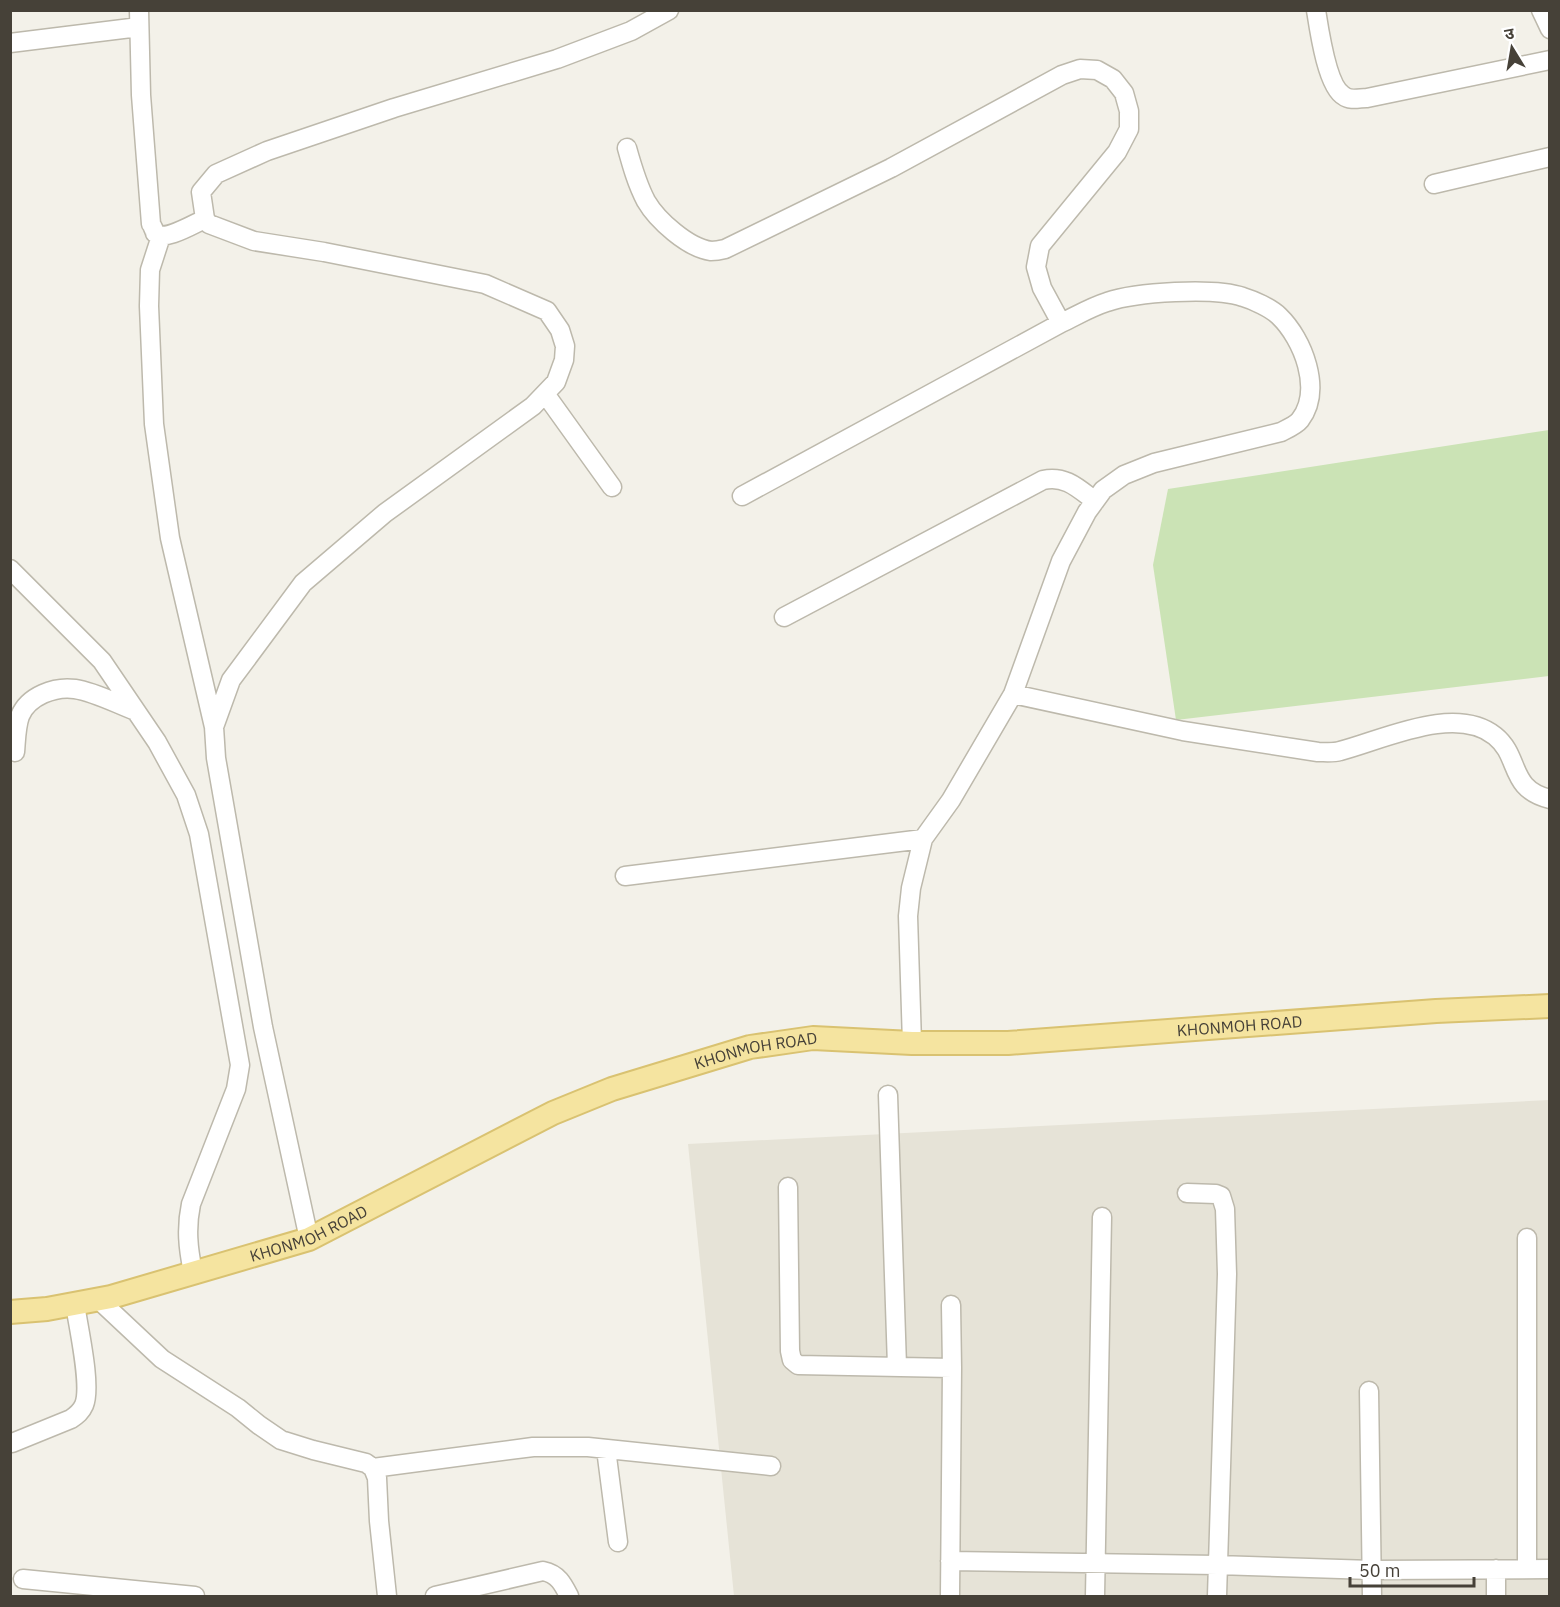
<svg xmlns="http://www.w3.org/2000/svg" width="1560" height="1607" viewBox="0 0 1560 1607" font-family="'IBM Plex Sans','Noto Sans Devanagari',sans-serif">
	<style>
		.residential { fill: #e6e3d7 }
		.green { fill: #cbe3b5 }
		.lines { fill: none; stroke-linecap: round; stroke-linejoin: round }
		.minor-casing { stroke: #bdb9ac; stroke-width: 21 }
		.major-casing { stroke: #d9c271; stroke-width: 26 }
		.minor { stroke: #fff; stroke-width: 18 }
		.major { stroke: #f5e4a0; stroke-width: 22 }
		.labels { text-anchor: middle; stroke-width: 5; stroke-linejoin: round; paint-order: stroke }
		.street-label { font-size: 16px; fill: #464138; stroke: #fff }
	</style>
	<rect width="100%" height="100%" fill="#f3f1e9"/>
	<path class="residential" d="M 1549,1100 L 1549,1596 L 734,1596 L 688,1144 Z"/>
	<path class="green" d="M 1549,430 L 1549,676 L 1176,720 L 1153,565 L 1168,489 Z"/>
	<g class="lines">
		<defs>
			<path id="minor" d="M 139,10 L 141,95 L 151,224 C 152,225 155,232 155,233 C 165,242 195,223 205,219
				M 1316,10 C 1319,29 1327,87 1344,96 C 1350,101 1360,98 1367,98 L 1550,60
				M 1541,10 L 1550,29
				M 10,43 L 139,27
				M 627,148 C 632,166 637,184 646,201 C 657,220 688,248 711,251 C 715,251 721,250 725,249 L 891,168 L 1062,75 L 1080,69 L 1097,70 L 1113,79 L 1124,93 L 1129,111 L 1129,129 L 1117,152 L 1040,246 L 1036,267 L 1042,288 L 1061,323
				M 1434,184 L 1550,157
				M 161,236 L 150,270 L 149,306 L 154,424 L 170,538 L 214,727
				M 546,395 L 612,487
				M 742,496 L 1061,323 C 1076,316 1091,307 1107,302 C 1136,292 1214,287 1243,297 C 1253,300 1271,308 1279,316 C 1303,339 1323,390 1300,420 C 1296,425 1287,429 1281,432 L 1154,463 L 1124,475 L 1103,490 L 1087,512 L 1061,561 L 1013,694 L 951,800 L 923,839 L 911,888 L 908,916 L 912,1043
				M 10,569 L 102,661 L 157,742 L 186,795 L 199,834 L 240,1065 L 236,1089 L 191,1204 C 186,1228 188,1248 193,1272
				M 784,617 L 1043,480 C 1065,475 1078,488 1095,501
				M 1013,694 L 1183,731 L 1318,752 C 1325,752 1333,753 1340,751 C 1383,740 1455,704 1495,736 C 1521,757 1508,789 1550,799
				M 15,752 C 16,741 16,727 20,716 C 28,696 55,686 75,689 C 95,692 117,704 136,711
				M 625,876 L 923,839
				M 888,1095 L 897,1366
				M 788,1187 L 790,1351 L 792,1360 L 798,1365 L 952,1368
				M 1187,1193 L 1216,1194 L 1221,1196 L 1225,1209 L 1227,1274 L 1217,1596
				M 309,1239 L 263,1027 L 216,758 L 214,727 L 231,680 L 303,583 L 385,513 L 533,406 L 556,382 L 564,360 L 565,346 L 560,330 L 547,311 L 485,284 L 324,252 L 254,241 L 209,224 L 205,219 L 201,192 L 216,174 L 267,151 L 394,108 L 557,59 L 631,31 L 669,10
				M 98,1299 L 162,1359 L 238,1408 L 259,1425 L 281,1440 L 313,1450 L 366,1463 L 373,1468 L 377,1478 L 379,1521 L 387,1596
				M 1369,1391 L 1372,1596
				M 12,1443 L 71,1419 C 77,1415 81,1412 84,1405 C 92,1386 78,1326 75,1304
				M 606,1449 L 618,1542
				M 373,1468 L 533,1447 L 588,1447 L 771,1466
				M 950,1561 L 1217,1565 L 1372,1570 L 1550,1569
				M 1496,1569 L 1496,1596
				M 1527,1569 L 1527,1238
				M 23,1579 L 195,1596
				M 435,1596 L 543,1571 C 558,1574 563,1584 569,1596
				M 950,1596 L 952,1368 L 951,1305
				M 1095,1596 L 1102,1217"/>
			<g id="major">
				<path id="s1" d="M 10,1312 L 47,1309 L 111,1297 L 309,1239 L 553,1113 L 612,1089 L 750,1047 L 813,1038 L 912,1043 L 1008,1043 L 1436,1011 L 1550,1006"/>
			</g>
		</defs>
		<use href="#minor" class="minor-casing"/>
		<use href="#major" class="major-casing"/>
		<use href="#minor" class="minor"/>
		<use href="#major" class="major"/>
	</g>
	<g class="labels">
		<g class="street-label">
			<text dy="6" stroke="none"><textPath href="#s1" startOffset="1282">KHONMOH ROAD</textPath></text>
			<text dy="6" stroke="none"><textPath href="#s1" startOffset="796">KHONMOH ROAD</textPath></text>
			<text dy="6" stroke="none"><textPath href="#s1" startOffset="310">KHONMOH ROAD</textPath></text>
		</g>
	</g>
	<rect width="1560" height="1607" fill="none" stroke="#464138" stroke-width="24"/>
	<g transform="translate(1512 48) rotate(349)" stroke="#ffffff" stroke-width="4.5" paint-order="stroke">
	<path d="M0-4.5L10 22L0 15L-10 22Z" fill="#464138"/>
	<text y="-9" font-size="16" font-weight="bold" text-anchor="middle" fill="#464138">उ</text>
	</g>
	<path d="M1350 1577v9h124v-9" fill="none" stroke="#464138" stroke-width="3"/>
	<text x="1359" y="1577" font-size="18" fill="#464138" stroke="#ffffff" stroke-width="4.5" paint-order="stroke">50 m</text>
</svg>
